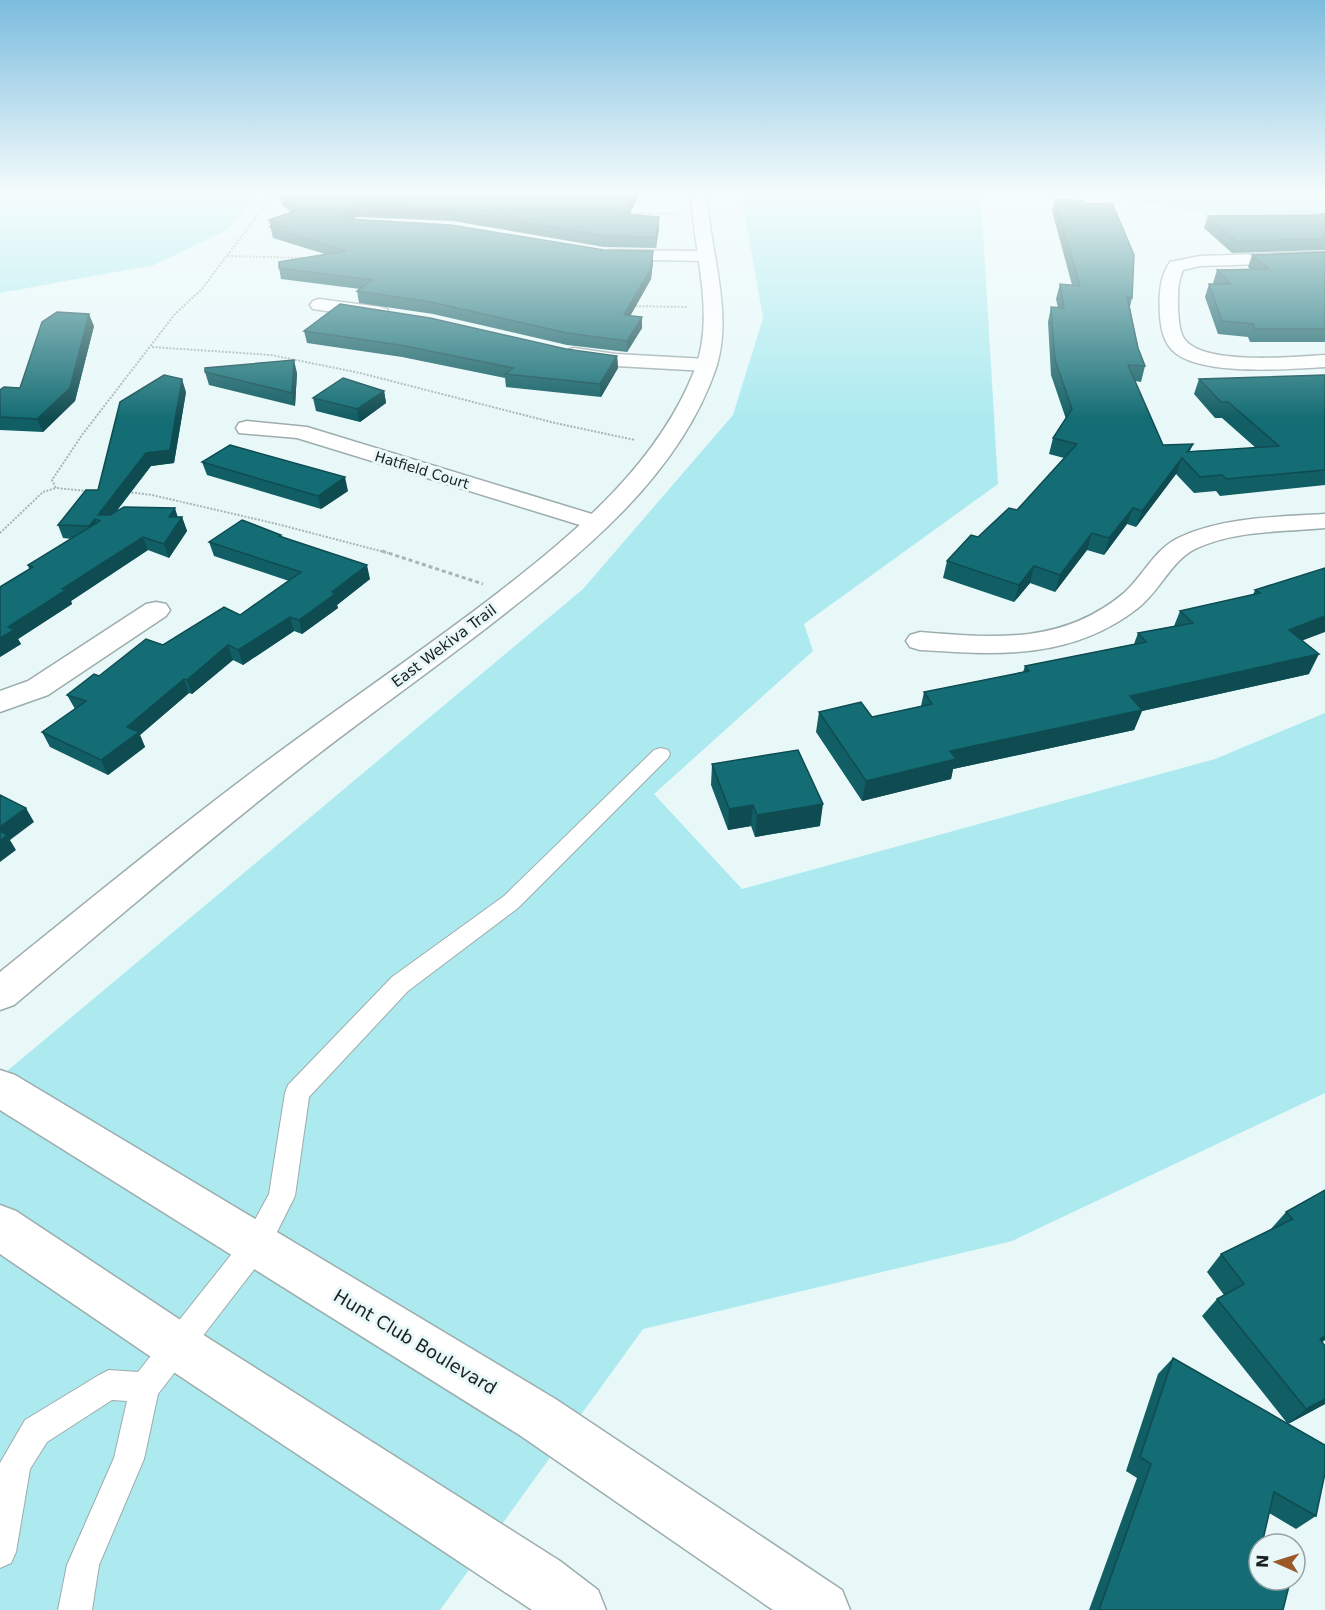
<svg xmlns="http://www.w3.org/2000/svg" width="1325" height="1610" viewBox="0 0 1325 1610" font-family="'DejaVu Sans',sans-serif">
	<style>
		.green { fill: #aceaef }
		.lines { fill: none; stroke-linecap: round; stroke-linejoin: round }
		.service-casing { stroke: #9dacad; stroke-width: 2 }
		.minor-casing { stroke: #9dacad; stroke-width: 3 }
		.tertiary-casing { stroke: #9dacad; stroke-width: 3 }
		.path-far1 { stroke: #a8b5b6; stroke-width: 2; stroke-dasharray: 2 1.5; stroke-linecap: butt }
		.path { stroke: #a8b5b6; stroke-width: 3; stroke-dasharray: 4 3; stroke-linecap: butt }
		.service { fill: #fff; fill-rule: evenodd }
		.minor { fill: #fff; fill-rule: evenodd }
		.tertiary { fill: #fff; fill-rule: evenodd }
		.wall { fill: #115e64 }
		.shaded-wall { fill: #0e4c51 }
		.building { fill: #146d74; stroke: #0e4c51; stroke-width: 1.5 }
		.labels { text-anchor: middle; stroke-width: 6; stroke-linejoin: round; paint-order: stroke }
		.far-street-label { font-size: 14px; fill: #1b2122; stroke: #e8f8f9 }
		.street-label { font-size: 15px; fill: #1b2122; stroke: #e8f8f9 }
		.near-street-label { font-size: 18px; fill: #1b2122; stroke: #e8f8f9 }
	</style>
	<rect width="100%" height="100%" fill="#e8f8f9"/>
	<path class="green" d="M 0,193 L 256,193 L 227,230 L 154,265 L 0,293 Z
		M 741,193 L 1067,193 L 981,196 L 998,484 L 804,624 L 813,651 L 654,794 L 742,889 L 1215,759 L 1325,713 L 1325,1093 L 1012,1241 L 643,1329 L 440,1610 L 0,1610 L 0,1077 L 583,589 L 733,415 L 763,318 Z
		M 1088,193 L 1325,193 L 1325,217 L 1239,219 Z"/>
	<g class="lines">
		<defs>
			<path id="service" d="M 661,748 L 668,750 L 670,754 L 668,758 L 518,908 L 408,991 L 309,1097 L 295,1196 L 266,1254 L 158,1394 L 144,1459 L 99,1565 L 92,1610 L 58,1610 L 67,1565 L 114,1458 L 127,1401 L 112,1400 L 47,1442 L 30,1469 L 16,1552 L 11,1563 L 0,1568 L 0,1463 L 25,1420 L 99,1375 L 109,1370 L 138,1372 L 246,1236 L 269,1194 L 285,1093 L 288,1085 L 392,977 L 504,896 L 654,750 Z"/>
			<path id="minor" d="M 610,250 L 704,251 L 710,252 L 712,256 L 710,260 L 704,261 L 604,259 L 602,255 Z
				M 1325,252 L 1325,262 L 1200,266 L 1183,270 C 1177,283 1178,296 1178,310 C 1179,320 1179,334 1186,341 C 1207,365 1294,357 1325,355 L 1325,367 C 1289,369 1198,377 1172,350 C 1163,340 1161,328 1160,316 C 1159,297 1159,278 1170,262 L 1200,256 Z
				M 319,299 L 380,307 L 387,309 L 389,313 L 387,317 L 380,319 L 313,309 L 310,305 L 313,301 Z
				M 574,348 L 616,354 L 707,359 L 714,361 L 717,365 L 714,369 L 707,371 L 616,366 L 567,358 L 564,354 L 567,350 Z
				M 247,421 L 307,427 L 605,518 L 608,523 L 605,528 L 596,530 L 297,438 L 239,433 L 236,428 L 239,423 Z
				M 1325,514 L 1325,528 C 1283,532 1234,530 1195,549 C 1170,562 1160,591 1138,608 C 1071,660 999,655 920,650 L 910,647 L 906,641 L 910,635 L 920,632 C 994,638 1062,645 1124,593 C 1143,576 1154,550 1178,538 C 1223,517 1276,517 1325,514 Z
				M 156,602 L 166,604 L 170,610 L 166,616 L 48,695 L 0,712 L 0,691 L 28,681 L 146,604 Z"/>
			<path id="tertiary" d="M 691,193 L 707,193 C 709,250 734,312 716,368 C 678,480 575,559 485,629 C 424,676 360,721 299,769 C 202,845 108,926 14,1005 L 0,1010 L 0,972 C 92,898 184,822 279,752 C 352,698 428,647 499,592 C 577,531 658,464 695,369 C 716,314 693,250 691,193 Z
				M 0,1070 L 15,1075 L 557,1400 L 842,1590 L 850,1610 L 773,1610 L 521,1436 L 0,1110 Z
				M 0,1205 L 16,1211 L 194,1329 L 560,1561 L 598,1590 L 606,1610 L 532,1610 L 160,1363 L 0,1254 Z"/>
		</defs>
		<use href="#service" class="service-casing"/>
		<use href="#minor" class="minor-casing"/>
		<use href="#tertiary" class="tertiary-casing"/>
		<path class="path-far1" d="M 1127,193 L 1186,193
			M 1193,193 L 1234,193
			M 1282,193 L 1325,206
			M 627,213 L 677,214
			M 228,256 L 307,258
			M 632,306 L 687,307
			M 152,347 L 271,355 L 360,373 L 555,423 L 635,440
			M 87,491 L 56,488 L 52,480 L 82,435 L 175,314 L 202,289 L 274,193
			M 128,492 L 152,495 L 277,524 L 388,553
			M 0,533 L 43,492 L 56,488"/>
		<path class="path" d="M 382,551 L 483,584"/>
		<use href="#service" class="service"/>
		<use href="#minor" class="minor"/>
		<use href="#tertiary" class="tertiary"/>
	</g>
	<path class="wall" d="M 287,193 L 640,193 L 629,215 L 659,217 L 659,228 L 656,248 L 604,247 L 453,221 L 356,217 L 352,219 L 653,262 L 651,279 L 630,316 L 642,317 L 642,328 L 627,352 L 567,345 L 433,314 L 359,303 L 357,291 L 360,289 L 281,279 L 279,268 L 325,254 L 273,238 L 269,220 L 291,212 L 282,205 L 279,195 Z
		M 1055,199 L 1085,204 L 1132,298 L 1130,307 L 1138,348 L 1145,366 L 1141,382 L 1135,381 L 1163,445 L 1193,444 L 1190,451 L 1256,448 L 1222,418 L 1215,418 L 1194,394 L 1199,379 L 1325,375 L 1325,485 L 1220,496 L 1216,491 L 1194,493 L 1176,474 L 1136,527 L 1127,524 L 1104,555 L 1087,550 L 1055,592 L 1030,583 L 1014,602 L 943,578 L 947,561 L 1017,510 L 1064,458 L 1049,454 L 1053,438 L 1066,419 L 1051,375 L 1048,322 L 1051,307 L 1058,308 L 1056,299 L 1060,284 L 1072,285 L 1052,211 Z
		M 1319,214 L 1325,214 L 1325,250 L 1232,253 L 1204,228 L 1208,216 L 1319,215 Z
		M 1325,252 L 1325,342 L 1250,342 L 1248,337 L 1218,334 L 1205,297 L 1209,284 L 1214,284 L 1213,283 L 1217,270 L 1251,270 L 1248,267 L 1252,255 Z
		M 94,326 L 75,401 L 43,432 L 0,430 L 0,390 L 20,388 Z
		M 304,331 L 566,349 L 617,356 L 618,368 L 601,397 L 506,387 L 505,378 L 402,357 L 307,343 Z
		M 205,372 L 297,373 L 295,406 L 209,385 Z
		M 384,391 L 386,403 L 360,422 L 316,411 L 313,398 Z
		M 186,392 L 174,463 L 151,466 L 116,512 L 182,517 L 187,531 L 169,558 L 148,550 L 71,601 L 72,604 L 18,639 L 21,644 L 0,657 L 0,587 L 29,569 L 28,565 L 71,539 L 63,538 L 58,525 L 98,490 Z
		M 202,462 L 348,491 L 321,509 L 207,475 Z
		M 282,537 L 370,579 L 337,605 L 338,608 L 302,634 L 294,631 L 243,665 L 233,660 L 192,694 L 189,693 L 140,735 L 145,747 L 108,775 L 50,747 L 42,732 L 75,709 L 67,695 L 99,676 L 163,645 L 240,615 L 289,581 L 214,556 L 209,542 Z
		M 1325,568 L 1303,641 L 1309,674 L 1142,711 L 1134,730 L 953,769 L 951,779 L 862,801 L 816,732 L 819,712 L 872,717 L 921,706 L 924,692 L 1023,672 L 1025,666 L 1134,644 L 1138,633 L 1174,626 L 1180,611 L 1253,595 L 1255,590 Z
		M 712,764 L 820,826 L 755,837 L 751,826 L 728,830 L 711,785 Z
		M 1325,1190 L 1325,1340 L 1322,1342 L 1325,1346 L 1325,1404 L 1288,1424 L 1316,1516 L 1296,1529 L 1269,1513 L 1258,1561 L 1283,1610 L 1089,1610 L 1137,1478 L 1126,1471 L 1158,1374 L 1173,1358 L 1287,1423 L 1202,1316 L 1217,1299 L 1224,1295 L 1207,1272 L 1221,1254 L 1270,1230 L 1286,1212 Z"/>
	<path class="shaded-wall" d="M 635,193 L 640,193 L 624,224 L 624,214 Z
		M 354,207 L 356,217 L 346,224 L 344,213 Z
		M 659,217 L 659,228 L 656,248 L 656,237 Z
		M 653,251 L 653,262 L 651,279 L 624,327 L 624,315 Z
		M 89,314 L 94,326 L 75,401 L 43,432 L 37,419 Z
		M 642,317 L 642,328 L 627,352 L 627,341 Z
		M 617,356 L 618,368 L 601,397 L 600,384 Z
		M 294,360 L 297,373 L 295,406 L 292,393 Z
		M 182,379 L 186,392 L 174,463 L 151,466 L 103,528 L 98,515 Z
		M 384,391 L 386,403 L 360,422 L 357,409 Z
		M 1182,458 L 1176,474 L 1136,527 L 1142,511 Z
		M 345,477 L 348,491 L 321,509 L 318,496 Z
		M 175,508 L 179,521 L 182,517 L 187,531 L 169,558 L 164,544 L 169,517 Z
		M 1133,508 L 1127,524 L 1104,555 L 1109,538 Z
		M 95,519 L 100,532 L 95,539 L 89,526 Z
		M 1092,533 L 1087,550 L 1055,592 L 1060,575 Z
		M 143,537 L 148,550 L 71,601 L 72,604 L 18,639 L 21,644 L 0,657 L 0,638 L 8,627 L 62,589 Z
		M 367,565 L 370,579 L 337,605 L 338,608 L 302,634 L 299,620 Z
		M 1034,566 L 1030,583 L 1014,602 L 1019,585 Z
		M 1325,616 L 1325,632 L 1280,649 L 1289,630 Z
		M 290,617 L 294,631 L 243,665 L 238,650 Z
		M 228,645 L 233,660 L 192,694 L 187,680 Z
		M 1319,654 L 1309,674 L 1142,711 L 1134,730 L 953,769 L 951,779 L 862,801 L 866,781 L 950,751 L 1130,696 Z
		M 184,679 L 189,693 L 140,735 L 145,747 L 108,775 L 101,760 L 127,727 Z
		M 823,804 L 820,826 L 755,837 L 757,815 Z
		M 753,805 L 751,826 L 728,830 L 729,809 Z
		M 26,808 L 34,822 L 10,840 L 16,850 L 0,862 L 0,827 Z
		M 1325,1336 L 1325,1340 L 1301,1356 L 1320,1339 Z
		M 1325,1399 L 1325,1404 L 1288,1424 L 1306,1409 Z"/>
	<path class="building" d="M 287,193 L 635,193 L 624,214 L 659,217 L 656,237 L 604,236 L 452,210 L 354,207 L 344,213 L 348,219 L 451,225 L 604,250 L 653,251 L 651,268 L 624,315 L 642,317 L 627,341 L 567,333 L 431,302 L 357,291 L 372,280 L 279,268 L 279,262 L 346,251 L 270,227 L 281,223 L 269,220 L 298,210 L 279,195 Z
		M 1055,199 L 1084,201 L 1085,204 L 1112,203 L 1134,255 L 1132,298 L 1127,297 L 1138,348 L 1145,366 L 1128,365 L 1163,445 L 1193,444 L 1187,452 L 1279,446 L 1228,402 L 1221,402 L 1199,379 L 1325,375 L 1325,470 L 1226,479 L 1222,475 L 1200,477 L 1182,458 L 1142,511 L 1133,508 L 1109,538 L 1092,533 L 1060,575 L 1034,566 L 1019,585 L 947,561 L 971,535 L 978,537 L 1009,508 L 1017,510 L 1077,444 L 1053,438 L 1072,409 L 1055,360 L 1051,307 L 1064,308 L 1060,284 L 1080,286 Z
		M 1319,214 L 1325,214 L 1325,239 L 1236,241 L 1208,216 L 1321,215 Z
		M 1325,252 L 1325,329 L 1255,329 L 1253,324 L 1222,321 L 1209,284 L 1231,284 L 1217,270 L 1269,269 L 1252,255 Z
		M 340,304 L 430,318 L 566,349 L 617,356 L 600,384 L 505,374 L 513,368 L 400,345 L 304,331 Z
		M 57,312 L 89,314 L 70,388 L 37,419 L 0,417 L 0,390 L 4,387 L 20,388 L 42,322 Z
		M 294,360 L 292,393 L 205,372 L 205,368 Z
		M 164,375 L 182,379 L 170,450 L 146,453 L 98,515 L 110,515 L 124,507 L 175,508 L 169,517 L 182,517 L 164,544 L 143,537 L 62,589 L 66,590 L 8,627 L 14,630 L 0,638 L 0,587 L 33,567 L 28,565 L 100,521 L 95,519 L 89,526 L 58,525 L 86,490 L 98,490 L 120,402 Z
		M 343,378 L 384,391 L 357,409 L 313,398 Z
		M 230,445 L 345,477 L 318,496 L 202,462 Z
		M 242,520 L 281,535 L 279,536 L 367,565 L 332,592 L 335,594 L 299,620 L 290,617 L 238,650 L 228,645 L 187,680 L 184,679 L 127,727 L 139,732 L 101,760 L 42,732 L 86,701 L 67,695 L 94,674 L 99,676 L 146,639 L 163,645 L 224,607 L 240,615 L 301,572 L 209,542 Z
		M 1325,568 L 1325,616 L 1289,630 L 1319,654 L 1130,696 L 1142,710 L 950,751 L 956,759 L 866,781 L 819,712 L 861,702 L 872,717 L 932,704 L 924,692 L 1029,671 L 1025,666 L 1146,642 L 1138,633 L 1193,623 L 1180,611 L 1260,593 L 1255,590 Z
		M 798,750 L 823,804 L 757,815 L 753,805 L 729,809 L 712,764 Z
		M 0,795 L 26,808 L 0,827 Z
		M 0,831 L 7,835 L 0,841 Z
		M 1325,1190 L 1325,1336 L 1320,1339 L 1325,1346 L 1325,1399 L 1306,1409 L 1217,1299 L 1244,1284 L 1221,1254 L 1293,1219 L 1286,1212 Z
		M 1173,1358 L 1325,1445 L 1325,1473 L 1316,1516 L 1274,1492 L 1262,1544 L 1259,1544 L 1259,1580 L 1288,1580 L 1290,1582 L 1283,1610 L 1099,1610 L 1151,1464 L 1140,1457 Z"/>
	<linearGradient id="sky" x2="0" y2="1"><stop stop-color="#7bbcde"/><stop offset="0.46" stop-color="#f5fcfc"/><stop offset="1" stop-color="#f5fcfc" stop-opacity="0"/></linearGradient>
	<rect width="1325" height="419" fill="url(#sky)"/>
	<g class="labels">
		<g class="far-street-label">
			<text transform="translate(422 470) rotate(17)" y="5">Hatfield Court</text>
		</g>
		<g class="street-label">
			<text transform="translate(444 646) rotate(-37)" y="5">East Wekiva Trail</text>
		</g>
		<g class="near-street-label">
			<text transform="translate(415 1342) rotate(31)" y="6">Hunt Club Boulevard</text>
		</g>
	</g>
	<g transform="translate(1277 1562) rotate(273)"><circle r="28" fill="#e8f8f9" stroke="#96a2a3" stroke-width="1.5"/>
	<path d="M0-4.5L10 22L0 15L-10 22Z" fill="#9b5829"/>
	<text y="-9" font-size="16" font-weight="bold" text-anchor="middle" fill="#1b2122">N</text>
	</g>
</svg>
